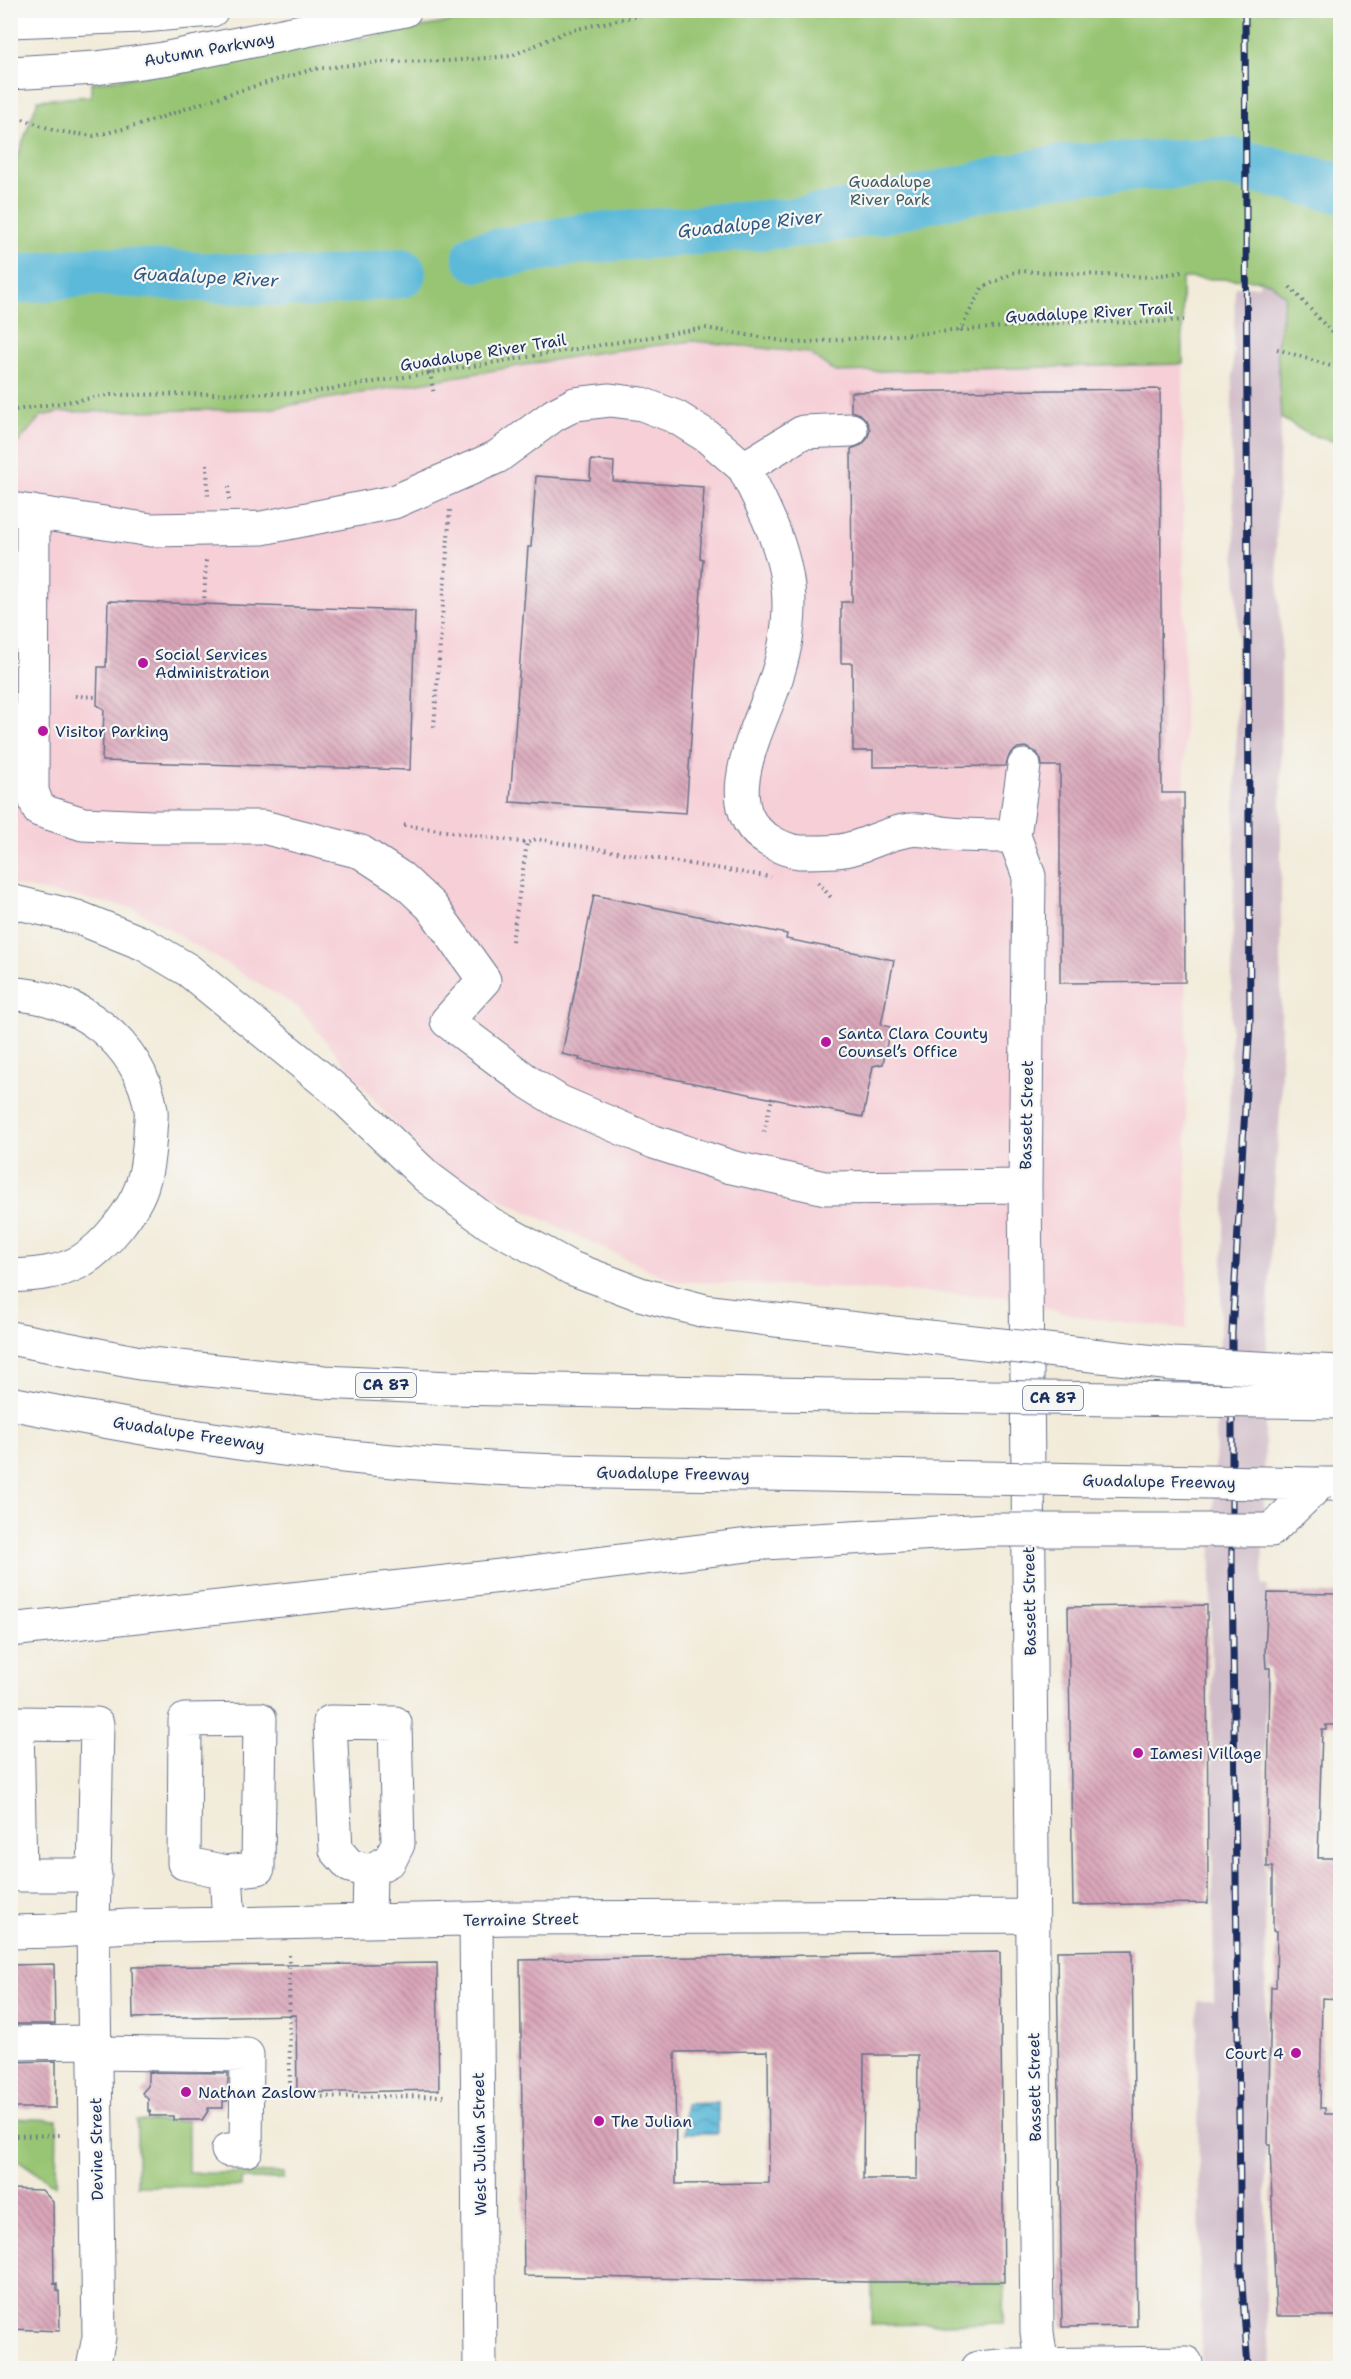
<svg xmlns="http://www.w3.org/2000/svg" width="1351" height="2379" viewBox="0 0 1351 2379" font-family="'Shantell Sans',sans-serif">
	<style>
		.built { fill: #f6cfd7 }
		.railway { fill: #d1bdc9 }
		.green { fill: #98c573; stroke: #5a7a68; stroke-width: 1.5 }
		.water { fill: url(#water-waves); stroke: #3b749c; stroke-width: 1.5 }
		.lines { fill: none; stroke-linecap: round; stroke-linejoin: round }
		.river { stroke: #5bb9d9; stroke-width: 50 }
		.building { fill: url(#building-back-hatch); fill-rule: evenodd }
		.minor-casing { stroke: #667189; stroke-width: 35 }
		.major-casing { stroke: #667189; stroke-width: 35 }
		.highway-casing { stroke: #667189; stroke-width: 35 }
		.path { stroke: #667189; stroke-width: 4; stroke-dasharray: 1.5 4.5; stroke-linecap: butt }
		.minor { stroke: #fff; stroke-width: 33 }
		.major { stroke: #fff; stroke-width: 33 }
		.highway { stroke: #fff; stroke-width: 33 }
		.rail-casing { stroke: #1b2f5e; stroke-width: 7 }
		.rail { stroke: #f6f6f2; stroke-width: 4.5; stroke-dasharray: 14; stroke-linecap: butt }
		.highway-bridge-casing { stroke: #667189; stroke-width: 35; stroke-linecap: butt }
		.highway-bridge { stroke: #fff; stroke-width: 33 }
		.poi-dot { fill: #b5179e; stroke: #f6f6f2; stroke-width: 2 }
		.labels { text-anchor: middle; stroke-width: 4.5; stroke-linejoin: round; paint-order: stroke }
		.shield { fill: #f6f6f2; stroke: #5d6b8a; stroke-width: 1.5 }
		.shield-label { font-size: 15px; font-weight: bold; fill: #1b2f5e }
		.street-label { font-size: 16px; fill: #1b2f5e; stroke: #f6f6f2 }
		.park-label { font-size: 16px; fill: #405c64; stroke: #f6f6f2 }
		.poi-label { font-size: 16px; fill: #1b2f5e; stroke: #f6f6f2; text-anchor: start }
		.water-label { font-size: 18px; font-style: italic; fill: #2e5883; stroke: #f6f6f2 }
	</style>
	<defs>
		<pattern id="water-waves" width="16" height="10" patternUnits="userSpaceOnUse" patternTransform="scale(1.5)"><rect width="16" height="10" fill="#5bb9d9"/><path d="M0 5q4-4 8 0t8 0" fill="none" stroke="#4a97b3"/></pattern>
		<pattern id="building-back-hatch" width="6" height="6" patternUnits="userSpaceOnUse" patternTransform="scale(1.5)"><rect width="6" height="6" fill="#daa6b9"/><path d="M-1 5l2 2M0 0l6 6M5-1l2 2" fill="none" stroke="#b0889a"/></pattern>
	</defs>
	<rect width="100%" height="100%" fill="#f6f6f2"/>
	<filter id="ink" filterUnits="userSpaceOnUse"><feTurbulence type="fractalNoise" baseFrequency=".0167" numOctaves="2"/><feDisplacementMap in="SourceGraphic" scale="12" xChannelSelector="R" yChannelSelector="G"/><feConvolveMatrix kernelMatrix="1 2 1 2 8 2 1 2 1" color-interpolation-filters="sRGB"/></filter>
	<filter id="wash" filterUnits="userSpaceOnUse"><feTurbulence type="fractalNoise" baseFrequency=".008" numOctaves="4" result="noise"/><feDisplacementMap in="SourceGraphic" scale="24" xChannelSelector="R" yChannelSelector="G"/><feGaussianBlur stdDeviation="1.35" result="paint"/><feColorMatrix in="noise" values="0 0 0 0 0 0 0 0 0 0 0 0 0 0 0 0 0 1.4 0 .05"/><feComposite in="paint" operator="in"/></filter>
	<g filter="url(#wash)">
		<rect width="100%" height="100%" fill="#f2ebd9"/>
		<path class="built" d="M 693,341 L 810,353 L 836,372 L 1183,364 L 1187,1329 L 1084,1318 L 999,1296 L 673,1281 L 428,1165 L 299,1008 L 134,908 L 11,885 L 11,451 L 41,416 L 61,412 L 268,409 L 594,353 Z"/>
		<path class="railway" d="M 1260,279 L 1272,284 L 1285,296 L 1277,346 L 1281,418 L 1276,542 L 1281,633 L 1281,1097 L 1273,1205 L 1267,1335 L 1262,1585 L 1268,1586 L 1265,1651 L 1266,2321 L 1272,2368 L 1201,2368 L 1197,2001 L 1214,2001 L 1211,1571 L 1230,1075 L 1234,871 L 1238,617 L 1231,444 L 1235,287 L 1259,286 Z"/>
		<path class="green" d="M 507,11 L 1340,11 L 1340,443 L 1308,434 L 1281,418 L 1277,346 L 1285,296 L 1272,284 L 1260,280 L 1182,278 L 1183,364 L 835,372 L 809,353 L 693,341 L 594,353 L 268,409 L 61,412 L 41,416 L 11,451 L 11,175 L 38,100 L 91,96 L 91,83 L 209,67 Z
			M 11,2118 L 57,2120 L 56,2186 L 11,2155 Z
			M 137,2121 L 188,2121 L 188,2173 L 284,2173 L 284,2179 L 241,2179 L 241,2187 L 137,2186 Z
			M 872,2282 L 1004,2282 L 1003,2323 L 872,2325 Z"/>
		<path class="water" d="M 718,2103 L 718,2133 L 685,2133 L 685,2104 Z"/>
		<g class="lines">
			<path class="river" d="M 478,257 L 581,239 L 800,222 L 880,209 L 1031,175 L 1069,169 L 1230,162 L 1340,188
				M 10,280 L 96,271 L 310,283 L 401,273"/>
		</g>
		<g id="blocks">
			<path class="building" d="M 1160,389 L 1162,793 L 1184,793 L 1185,982 L 1060,983 L 1060,766 L 1042,766 L 1041,759 L 1036,752 L 1026,747 L 1018,748 L 1010,754 L 1005,766 L 873,767 L 873,751 L 853,751 L 852,663 L 841,663 L 841,602 L 852,602 L 851,449 L 861,445 L 867,439 L 870,430 L 866,420 L 860,414 L 851,411 L 851,392 Z
				M 591,460 L 614,462 L 613,481 L 704,487 L 700,558 L 703,559 L 686,813 L 510,802 L 528,547 L 531,547 L 536,476 L 590,480 Z
				M 108,601 L 415,611 L 410,770 L 102,761 L 104,709 L 97,705 L 98,667 L 106,667 Z
				M 594,895 L 787,934 L 786,939 L 894,960 L 881,1025 L 890,1027 L 883,1064 L 873,1066 L 863,1117 L 579,1060 L 580,1058 L 562,1054 Z
				M 1268,1593 L 1341,1594 L 1341,1725 L 1326,1725 L 1326,1730 L 1322,1730 L 1318,1858 L 1341,1858 L 1341,1999 L 1322,1998 L 1320,2108 L 1325,2108 L 1325,2114 L 1339,2114 L 1339,2120 L 1341,2120 L 1341,2316 L 1276,2316 L 1270,2145 L 1268,2145 L 1271,1987 L 1276,1987 L 1277,1931 L 1273,1931 L 1273,1867 L 1267,1867 L 1270,1668 L 1266,1668 L 1265,1652 Z
				M 1207,1605 L 1208,1903 L 1073,1905 L 1068,1607 Z
				M 1132,1950 L 1137,2326 L 1062,2327 L 1057,1951 Z
				M 1000,1952 L 1004,2282 L 872,2282 L 524,2276 L 520,1960 ZM 768,2051 L 769,2183 L 676,2184 L 675,2052 ZM 864,2055 L 918,2055 L 917,2179 L 863,2179 Z
				M 437,1963 L 439,2090 L 297,2093 L 296,2015 L 133,2018 L 132,1967 Z
				M 54,1964 L 55,2024 L 10,2024 L 10,1965 Z
				M 56,2061 L 56,2108 L 10,2108 L 10,2062 Z
				M 148,2072 L 228,2073 L 227,2101 L 223,2101 L 223,2108 L 208,2108 L 208,2111 L 202,2120 L 173,2120 L 173,2116 L 151,2116 L 150,2111 L 148,2111 L 148,2099 L 142,2093 L 148,2086 Z
				M 10,2189 L 42,2190 L 53,2202 L 54,2284 L 57,2283 L 57,2291 L 59,2291 L 60,2331 L 10,2329 Z"/>
		</g>
	</g>
	<g filter="url(#ink)">
		<use href="#blocks" fill-opacity="0" stroke="#667189" stroke-width="1.5"/>
		<g class="lines">
			<defs>
				<path id="minor" d="M 851,430 L 803,432 L 744,468 C 766,511 789,556 789,605 C 789,633 783,659 774,685 C 759,729 713,809 770,841 C 778,846 790,851 800,852 C 810,852 836,852 845,850 C 867,846 888,832 910,830 C 923,828 938,833 950,834 C 972,836 993,836 1014,836 L 1024,766
					M 12,509 L 151,530 L 262,528 L 394,502 L 497,457 L 554,415 L 575,404 L 610,400 L 642,404 L 676,417 L 708,437 L 744,468
					M 33,512 L 32,791 L 39,810 L 83,824 L 152,827 L 263,827 L 361,852 L 401,878 L 431,906 L 484,980 L 447,1021 L 531,1084 L 560,1102 L 654,1142 L 731,1167 L 825,1188 L 1025,1186
					M 1014,836 L 1029,876 L 1025,1186 L 1037,2332 L 1042,2368
					M 226,1872 L 184,1863 L 185,1720 L 260,1719 L 258,1868 L 226,1872 L 229,1924
					M 476,1919 L 480,2368
					M 369,1921 L 370,1871 L 390,1860 L 398,1844 L 395,1723 L 330,1722 L 336,1850 L 350,1866 L 370,1871
					M 10,1932 L 57,1931 L 128,1926 L 512,1918 L 1032,1916
					M 10,2043 L 94,2042
					M 95,2053 L 247,2055 L 246,2150 L 228,2150
					M 93,2368 L 99,2337 L 93,1929 L 97,1724 L 17,1723 L 20,1875 L 95,1875
					M 978,2368 L 1011,2365 L 1186,2363"/>
				<path id="major" d="M 10,21 L 142,16 L 212,10
					M 10,73 L 96,68 L 163,59 L 405,10"/>
				<path id="highway" d="M 10,901 L 77,917 L 144,944 L 188,970 L 338,1092 L 427,1177 L 489,1223 L 571,1268 L 640,1294 L 705,1311 L 767,1319
					M 10,994 C 76,994 141,1043 151,1110 C 152,1117 150,1125 150,1133 C 149,1149 148,1166 143,1182 C 136,1208 105,1247 81,1261 C 60,1273 35,1275 10,1276
					M 10,1338 L 140,1363 L 324,1382 L 450,1388 L 766,1394
					M 10,1403 C 158,1433 309,1457 460,1466 C 561,1473 663,1473 764,1474
					M 1319,1484 L 1340,1484
					M 10,1630 L 501,1576 L 764,1543"/>
			</defs>
			<use href="#minor" class="minor-casing"/>
			<use href="#major" class="major-casing"/>
			<use href="#highway" class="highway-casing"/>
			<path class="path" d="M 23,119 L 56,131 L 94,136 L 139,125 L 225,95 L 314,69 L 379,62 L 448,61 L 511,56 L 568,31 L 662,10
				M 1290,287 L 1334,335 L 1340,337
				M 959,332 L 982,288 L 1017,271 L 1149,277 L 1182,272
				M 1277,349 L 1340,369
				M 430,372 L 434,395
				M 10,412 L 15,410 L 111,395 L 307,393 L 705,328 L 796,343 L 1082,321 L 1135,323 L 1184,320
				M 207,464 L 208,499
				M 229,500 L 229,486
				M 204,604 L 206,560
				M 75,696 L 97,697
				M 434,727 L 450,510
				M 404,825 L 527,843 L 536,839 L 771,877
				M 818,882 L 833,900
				M 512,941 L 527,843
				M 764,1132 L 772,1098
				M 289,1955 L 290,2097 L 447,2096
				M 10,2136 L 64,2135"/>
			<use href="#minor" class="minor"/>
			<use href="#major" class="major"/>
			<use href="#highway" class="highway"/>
			<defs>
				<path id="rail" d="M 1245,10 L 1250,1022 L 1232,1333 L 1232,1561 L 1241,2271 L 1248,2368"/>
			</defs>
			<use href="#rail" class="rail-casing"/>
			<use href="#rail" class="rail"/>
			<defs>
				<path id="highway-bridge" d="M 767,1319 L 1173,1364 L 1340,1372
					M 766,1394 L 1340,1402
					M 764,1474 L 1319,1484
					M 764,1543 L 988,1530 L 1271,1530 L 1319,1484"/>
			</defs>
			<use href="#highway-bridge" class="highway-bridge-casing"/>
			<use href="#highway-bridge" class="highway-bridge"/>
		</g>
	</g>
	<g class="poi-dot">
		<circle cx="143" cy="663" r="6"/>
		<circle cx="43" cy="731" r="6"/>
		<circle cx="826" cy="1042" r="6"/>
		<circle cx="1138" cy="1753" r="6"/>
		<circle cx="1296" cy="2053" r="6"/>
		<circle cx="186" cy="2092" r="6"/>
		<circle cx="599" cy="2121" r="6"/>
	</g>
	<g class="labels">
		<g class="shield">
			<rect x="356" y="1373" width="60" height="24" rx="4.5"/>
			<rect x="1023" y="1386" width="60" height="24" rx="4.5"/>
		</g>
		<g class="shield-label">
			<text x="386" y="1390">CA 87</text>
			<text x="1053" y="1403">CA 87</text>
		</g>
		<g class="street-label">
			<text transform="translate(209 49) rotate(-10)" y="6">Autumn Parkway</text>
			<text transform="translate(1089 312) rotate(-3)" y="6">Guadalupe River Trail</text>
			<text transform="translate(483 352) rotate(-9)" y="6">Guadalupe River Trail</text>
			<text transform="translate(1026 1115) rotate(-89)" y="6">Bassett Street</text>
			<text transform="translate(189 1433) rotate(9)" y="6">Guadalupe Freeway</text>
			<text transform="translate(673 1473) rotate(1)" y="6">Guadalupe Freeway</text>
			<text transform="translate(1159 1481) rotate(1)" y="6">Guadalupe Freeway</text>
			<text transform="translate(1029 1601) rotate(-91)" y="6">Bassett Street</text>
			<text transform="translate(521 1919) rotate(-1)" y="6">Terraine Street</text>
			<text transform="translate(1034 2087) rotate(-91)" y="6">Bassett Street</text>
			<text transform="translate(479 2144) rotate(-91)" y="6">West Julian Street</text>
			<text transform="translate(96 2149) rotate(-91)" y="6">Devine Street</text>
		</g>
		<g class="park-label">
			<text x="890" y="187">Guadalupe<tspan x="890" dy="18">River Park</tspan></text>
		</g>
		<g class="poi-label">
			<text x="155" y="660">Social Services<tspan x="155" dy="18">Administration</tspan></text>
			<text x="55" y="737">Visitor Parking</text>
			<text x="838" y="1039">Santa Clara County<tspan x="838" dy="18">Counsel’s Office</tspan></text>
			<text x="1150" y="1759">Iamesi Village</text>
			<text x="1284" y="2059" text-anchor="end">Court 4</text>
			<text x="198" y="2098">Nathan Zaslow</text>
			<text x="611" y="2127">The Julian</text>
		</g>
		<g class="water-label">
			<text transform="translate(750 224) rotate(-6)" y="6">Guadalupe River</text>
			<text transform="translate(206 277) rotate(3)" y="6">Guadalupe River</text>
		</g>
	</g>
	<rect width="1351" height="2379" fill="none" stroke="#f6f6f2" stroke-width="36"/>
</svg>
